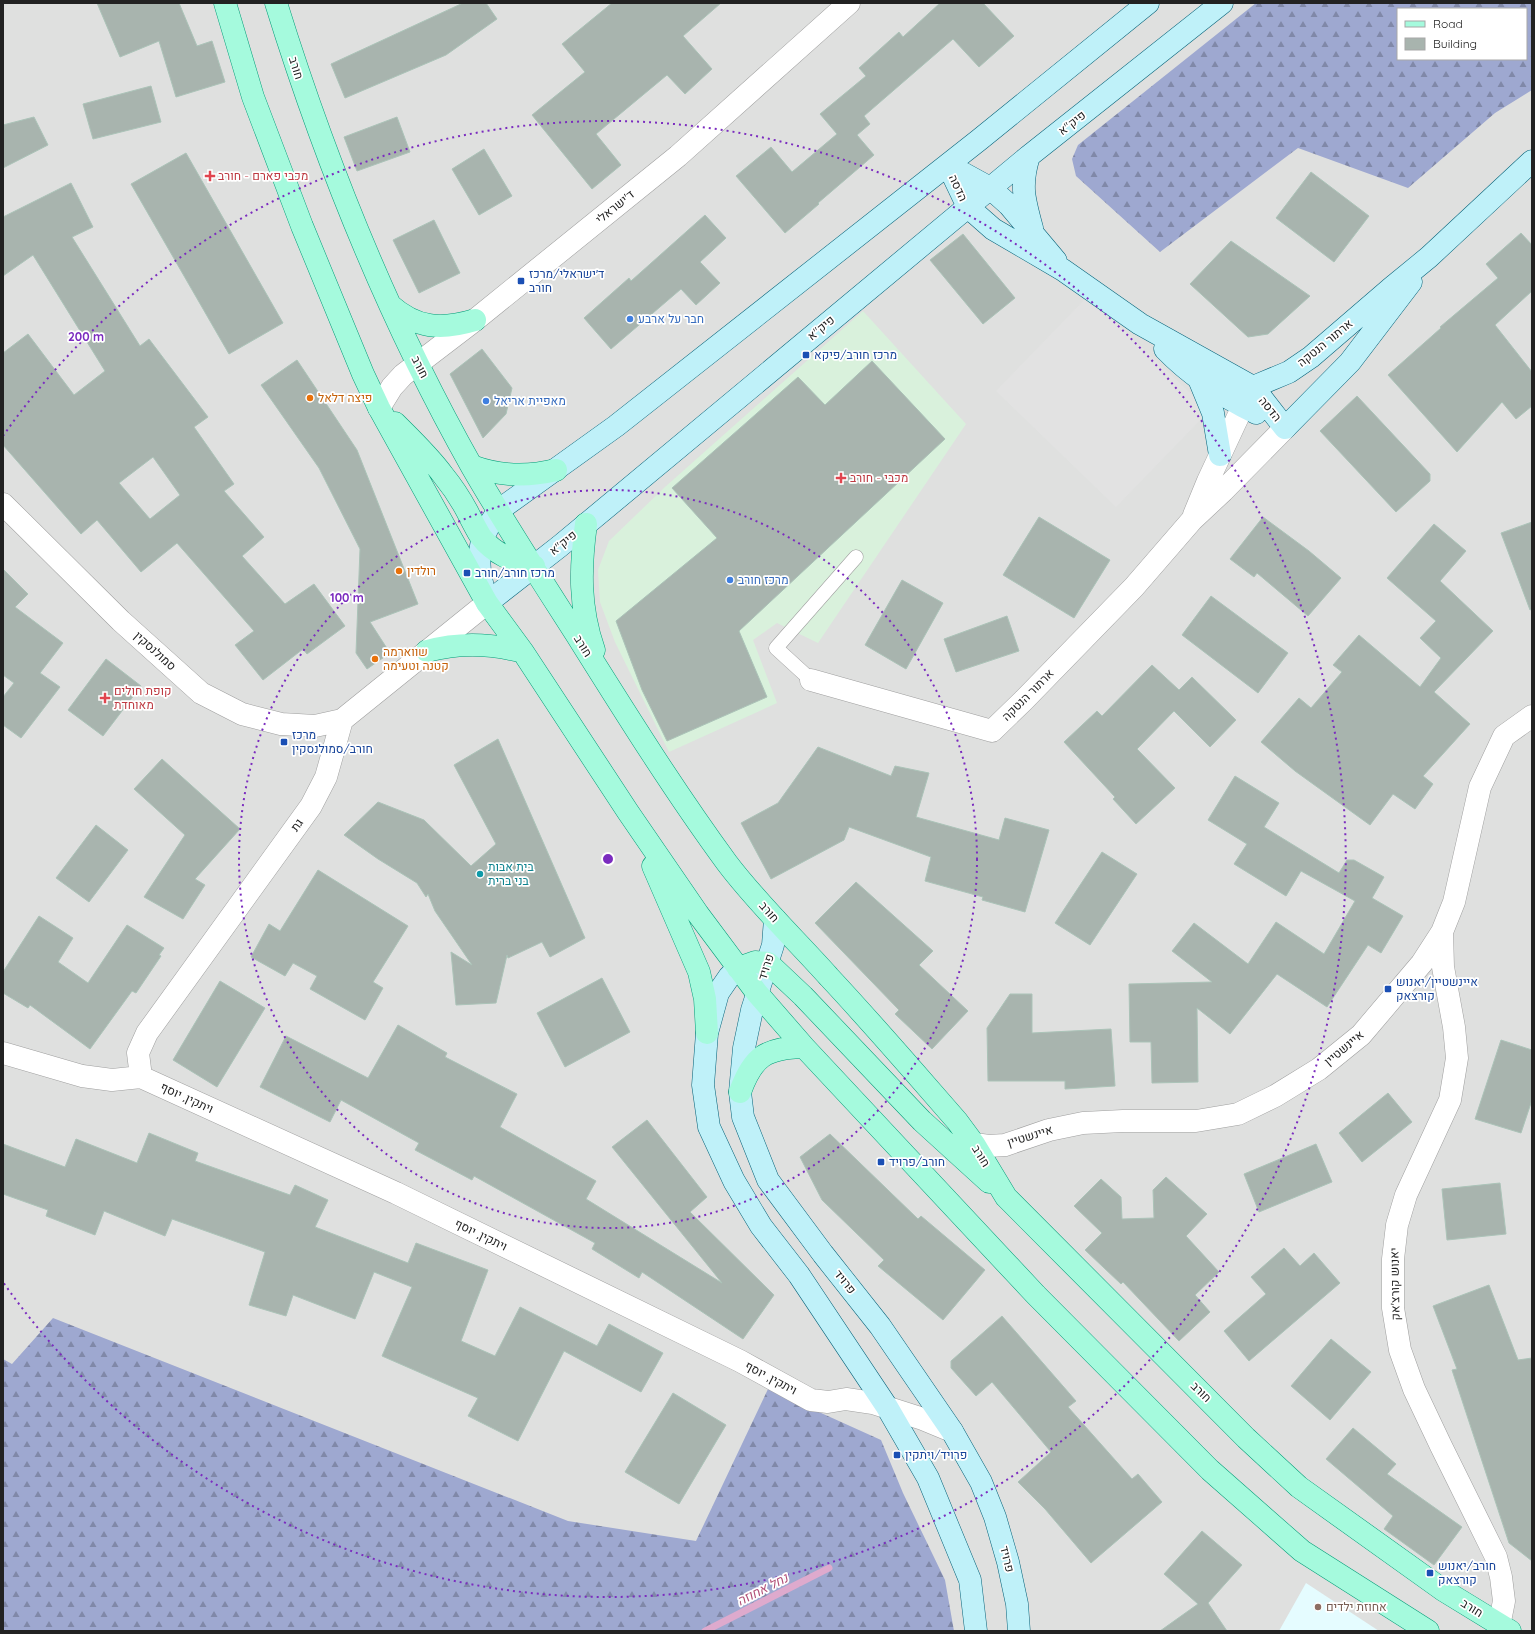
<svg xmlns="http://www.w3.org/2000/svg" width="1535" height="1634" viewBox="0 0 1535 1634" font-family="Quicksand,Heebo,sans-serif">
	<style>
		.residential { fill: #dfe0df; fill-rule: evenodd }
		.commercial { fill: #d9f1dc }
		.education { fill: #e5fcff }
		.forest { fill: url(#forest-firs); fill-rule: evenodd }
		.parking { fill: #e2e2e2 }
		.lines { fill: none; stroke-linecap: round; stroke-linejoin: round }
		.stream { stroke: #deaacd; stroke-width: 7 }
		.building { fill: #a8b4ae; stroke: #abc3b8; fill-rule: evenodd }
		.lane-casing { stroke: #9f9f9f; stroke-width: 15 }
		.street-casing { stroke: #9f9f9f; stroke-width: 23 }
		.secondary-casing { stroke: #07637a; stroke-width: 23 }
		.primary-casing { stroke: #039d78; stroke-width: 23 }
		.lane { stroke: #fff; stroke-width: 14 }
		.street { stroke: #fff; stroke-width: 22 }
		.secondary { stroke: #bff1f9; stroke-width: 22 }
		.primary { stroke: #a5fadd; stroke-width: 22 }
		.ring { fill: none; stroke: #7b2cbf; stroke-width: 2; stroke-dasharray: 2 4 }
		.health-dot { fill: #e0444e; stroke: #fff; stroke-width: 1.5 }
		.transit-dot { fill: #1a4fb4; stroke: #fff; stroke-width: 1.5 }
		.shop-dot { fill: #3f7fe0; stroke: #fff; stroke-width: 1.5 }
		.food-dot { fill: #e8710a; stroke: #fff; stroke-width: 1.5 }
		.culture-dot { fill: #0f9aa8; stroke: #fff; stroke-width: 1.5 }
		.education-dot { fill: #8d6e63; stroke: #fff; stroke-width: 1.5 }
		.labels { text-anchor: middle; stroke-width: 3.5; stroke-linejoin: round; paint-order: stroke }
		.street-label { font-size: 12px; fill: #222; stroke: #fff }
		.health-label { font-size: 12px; fill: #be3a42; stroke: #fff; text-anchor: start }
		.transit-label { font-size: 12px; fill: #164399; stroke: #fff; text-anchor: start }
		.shop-label { font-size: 12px; fill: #366cbe; stroke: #fff; text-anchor: start }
		.food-label { font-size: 12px; fill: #c56008; stroke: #fff; text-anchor: start }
		.culture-label { font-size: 12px; fill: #0d838f; stroke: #fff; text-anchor: start }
		.education-label { font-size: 12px; fill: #785e54; stroke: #fff; text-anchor: start }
		.water-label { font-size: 13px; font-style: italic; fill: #b14e76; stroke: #fff }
		.centre { fill: #7b2cbf; stroke: #fff; stroke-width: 2 }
		.ring-label { font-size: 12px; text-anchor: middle; font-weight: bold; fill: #7b2cbf; stroke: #fff; stroke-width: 3.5; stroke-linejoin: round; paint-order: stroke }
	</style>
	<defs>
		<pattern id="forest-firs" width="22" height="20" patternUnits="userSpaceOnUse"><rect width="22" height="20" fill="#9ea8d0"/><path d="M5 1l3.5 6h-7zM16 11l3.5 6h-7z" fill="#8088a8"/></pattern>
	</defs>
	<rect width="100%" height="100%" fill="#e9f2ef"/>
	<path class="residential" d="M 3,3 L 1532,3 L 1532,1631 L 3,1631 ZM 1398,9 L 1526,9 L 1526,59 L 1398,59 Z"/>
	<path class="commercial" d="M 863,311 L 966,424 L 818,643 L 777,623 L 753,640 L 777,703 L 669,752 L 615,642 L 600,602 L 598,570 L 609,541 L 665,487 Z"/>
	<path class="education" d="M 1306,1583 L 1379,1631 L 1279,1631 Z"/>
	<path class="forest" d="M 1256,3 L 1532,3 L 1532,90 L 1495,113 L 1408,188 L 1298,148 L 1160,252 L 1076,176 L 1072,159 L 1078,145 ZM 1398,9 L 1526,9 L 1526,59 L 1398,59 Z
		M 53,1318 L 568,1521 L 696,1541 L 768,1389 L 881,1440 L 903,1493 L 945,1580 L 954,1631 L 3,1631 L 3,1359 L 12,1364 Z"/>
	<path class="parking" d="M 1088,296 L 1209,411 L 1116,507 L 996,391 Z"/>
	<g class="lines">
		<path class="stream" d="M 705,1631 L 829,1568"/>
	</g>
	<path class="building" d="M 97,3 L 179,3 L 197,46 L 212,41 L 225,82 L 176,97 L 159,41 L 120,57 Z
		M 463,3 L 486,3 L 497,19 L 446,55 L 345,98 L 331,64 Z
		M 612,3 L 721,3 L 683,36 L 712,69 L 685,94 L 667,75 L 596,134 L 621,165 L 592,189 L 532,115 L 585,72 L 562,44 Z
		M 940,3 L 983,3 L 1014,36 L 979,67 L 953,39 L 864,116 L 870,124 L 857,135 L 874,155 L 818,203 L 819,204 L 785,233 L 736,176 L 771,147 L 792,172 L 837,134 L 820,114 L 866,76 L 859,68 L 899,32 L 903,37 Z
		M 151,86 L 161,122 L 93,139 L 83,104 Z
		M 34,117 L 48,145 L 3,168 L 3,125 Z
		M 397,117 L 410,152 L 357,171 L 344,137 Z
		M 484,149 L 512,196 L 479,215 L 452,169 Z
		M 186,153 L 283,323 L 229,354 L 131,184 Z
		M 1311,172 L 1369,216 L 1334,262 L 1276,218 Z
		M 71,183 L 93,227 L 72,237 L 140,346 L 149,339 L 208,417 L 194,427 L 234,484 L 224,491 L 264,537 L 242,556 L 285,604 L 314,584 L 345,626 L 307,654 L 303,649 L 263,680 L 235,645 L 254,631 L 177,543 L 141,572 L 97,520 L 81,534 L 3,445 L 3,353 L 28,334 L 74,395 L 105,371 L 33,255 L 3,276 L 3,217 ZM 153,457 L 180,495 L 150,519 L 119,483 Z
		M 705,215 L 726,238 L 700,262 L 720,283 L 696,305 L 681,289 L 611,349 L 584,318 L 629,278 L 631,281 Z
		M 434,220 L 460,273 L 419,293 L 393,240 Z
		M 1521,233 L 1532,245 L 1532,291 L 1495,325 L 1532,372 L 1532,406 L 1516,419 L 1502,402 L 1457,452 L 1388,375 L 1441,328 L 1440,327 L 1498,278 L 1486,264 Z
		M 963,234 L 1015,298 L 983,324 L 930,260 Z
		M 1231,241 L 1310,296 L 1268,334 L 1248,337 L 1190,284 Z
		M 482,349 L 512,388 L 506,414 L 483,438 L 450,374 Z
		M 297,360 L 357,450 L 418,604 L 370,622 L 390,653 L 367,669 L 356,653 L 360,549 L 319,468 L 261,385 Z
		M 872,361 L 945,439 L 739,631 L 767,697 L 667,741 L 642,690 L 616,621 L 717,538 L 672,488 L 798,377 L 825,405 Z
		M 1357,396 L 1430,474 L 1430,481 L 1396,512 L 1320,431 Z
		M 1039,517 L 1110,560 L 1074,618 L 1003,575 Z
		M 1263,517 L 1309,551 L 1341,578 L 1308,616 L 1257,573 L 1254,577 L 1230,559 Z
		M 1532,522 L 1532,609 L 1530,610 L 1501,533 Z
		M 1434,524 L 1466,551 L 1440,581 L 1493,631 L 1434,692 L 1470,724 L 1423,776 L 1433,784 L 1415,809 L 1393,794 L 1370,825 L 1295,771 L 1261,742 L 1299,698 L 1311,708 L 1342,672 L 1333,665 L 1359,635 L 1420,687 L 1441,658 L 1420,638 L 1436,621 L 1387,578 Z
		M 3,569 L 28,594 L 15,607 L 63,643 L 40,673 L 60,687 L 21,738 L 3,725 L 3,697 L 14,683 L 3,675 Z
		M 902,580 L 943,603 L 906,669 L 865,645 Z
		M 1211,596 L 1288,653 L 1258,693 L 1182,635 Z
		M 1007,616 L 1019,651 L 956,672 L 944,639 Z
		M 106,659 L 141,686 L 103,736 L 68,710 Z
		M 1152,665 L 1179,690 L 1192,677 L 1236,720 L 1210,747 L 1174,711 L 1137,749 L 1175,788 L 1136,824 L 1113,799 L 1115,797 L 1064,742 L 1097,711 L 1102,716 Z
		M 498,739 L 585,938 L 550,957 L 542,942 L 508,958 L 507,955 L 496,1003 L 456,1005 L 451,952 L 472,965 L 435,911 L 428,894 L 426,897 L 417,883 L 378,859 L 344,835 L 378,802 L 424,820 L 471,866 L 496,844 L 454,765 Z
		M 818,747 L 891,776 L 895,766 L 929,773 L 916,817 L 999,840 L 1005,818 L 1049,830 L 1025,912 L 982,900 L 983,897 L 925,881 L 931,857 L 849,827 L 844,840 L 771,879 L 741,823 L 778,803 Z
		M 162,759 L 240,829 L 195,879 L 205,885 L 183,919 L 144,897 L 185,835 L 134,789 Z
		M 1235,776 L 1279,803 L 1264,827 L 1339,873 L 1347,860 L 1354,860 L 1384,877 L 1372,898 L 1403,916 L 1381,953 L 1368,945 L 1327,1007 L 1277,974 L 1230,1034 L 1197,1008 L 1198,1082 L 1152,1083 L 1151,1042 L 1130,1042 L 1129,984 L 1212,982 L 1172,951 L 1194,923 L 1248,964 L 1276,922 L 1324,954 L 1355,901 L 1301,871 L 1286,896 L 1234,864 L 1247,844 L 1208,820 Z
		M 96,825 L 128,850 L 89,902 L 56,878 Z
		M 1102,852 L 1137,874 L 1090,945 L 1055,923 Z
		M 318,870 L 408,926 L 373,982 L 383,988 L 365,1020 L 310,989 L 317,976 L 293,963 L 285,976 L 251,957 L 269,924 L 280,931 Z
		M 856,882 L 933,951 L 919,965 L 968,1011 L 932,1049 L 895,1014 L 899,1010 L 815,923 Z
		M 39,916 L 73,938 L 58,962 L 88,983 L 127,925 L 164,948 L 159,955 L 161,956 L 136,993 L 132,991 L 90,1049 L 30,1005 L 28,1008 L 3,993 L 3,972 Z
		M 602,978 L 630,1032 L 565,1067 L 537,1013 Z
		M 220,981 L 265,1008 L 217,1087 L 173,1060 Z
		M 1010,994 L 1032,994 L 1032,1033 L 1111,1029 L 1115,1086 L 1065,1089 L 1065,1081 L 988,1081 L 987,1028 Z
		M 398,1025 L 447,1053 L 445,1057 L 517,1094 L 500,1127 L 596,1181 L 586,1199 L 722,1283 L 612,1147 L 647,1120 L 707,1197 L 690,1212 L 774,1295 L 743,1339 L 642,1272 L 639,1278 L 592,1249 L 595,1243 L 474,1176 L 472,1180 L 415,1150 L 419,1143 L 341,1100 L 330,1122 L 260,1087 L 286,1036 L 368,1078 Z
		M 1501,1040 L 1532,1050 L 1532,1100 L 1521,1133 L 1475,1119 Z
		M 1388,1093 L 1412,1122 L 1362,1162 L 1339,1133 Z
		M 149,1133 L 198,1153 L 195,1161 L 290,1195 L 295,1185 L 328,1200 L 315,1227 L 408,1263 L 416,1243 L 488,1270 L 461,1341 L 495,1356 L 520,1307 L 597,1346 L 609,1324 L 663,1353 L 641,1392 L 564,1351 L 518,1441 L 468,1416 L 478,1398 L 382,1356 L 412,1287 L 374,1272 L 355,1319 L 293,1295 L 286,1316 L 249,1305 L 265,1252 L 172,1219 L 165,1236 L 104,1211 L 95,1235 L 46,1216 L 48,1210 L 3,1194 L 3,1144 L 65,1167 L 76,1139 L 137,1163 Z
		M 830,1134 L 918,1219 L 921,1216 L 985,1270 L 943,1320 L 878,1266 L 884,1260 L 822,1200 L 800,1157 Z
		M 1316,1144 L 1332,1182 L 1259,1212 L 1244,1174 Z
		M 1166,1177 L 1207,1214 L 1186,1236 L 1219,1272 L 1195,1295 L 1210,1312 L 1179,1341 L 1123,1282 L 1121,1284 L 1085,1250 L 1102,1233 L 1074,1206 L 1101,1179 L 1121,1197 L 1122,1219 L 1154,1218 L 1153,1190 Z
		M 1500,1183 L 1506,1234 L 1447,1240 L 1442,1189 Z
		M 1284,1248 L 1300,1266 L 1314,1253 L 1340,1283 L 1249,1361 L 1224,1331 L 1266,1294 L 1251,1277 Z
		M 1489,1285 L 1518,1360 L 1532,1358 L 1532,1561 L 1509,1543 L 1452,1370 L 1457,1369 L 1433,1306 Z
		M 1002,1316 L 1076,1401 L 1068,1407 L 1132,1479 L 1138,1474 L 1162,1502 L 1091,1563 L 1045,1509 L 1018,1482 L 1051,1452 L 992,1382 L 976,1396 L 951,1368 L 951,1361 Z
		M 1331,1339 L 1371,1372 L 1330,1420 L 1291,1386 Z
		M 673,1393 L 726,1425 L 679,1504 L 625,1472 Z
		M 1353,1428 L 1396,1464 L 1387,1474 L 1462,1527 L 1434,1565 L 1384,1529 L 1393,1516 L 1326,1459 Z
		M 1202,1531 L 1242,1565 L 1208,1603 L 1227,1631 L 1160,1631 L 1198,1604 L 1164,1574 Z"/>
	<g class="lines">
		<defs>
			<path id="lane" d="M 811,680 L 776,648 L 856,557"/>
			<path id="street" d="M 379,408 L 392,387 L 403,375 L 475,320 L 678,156 L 849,3
				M 3,504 L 121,621 L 201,693 L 242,714 L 281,724 L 315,726 L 342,720
				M 1194,515 L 1208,481 L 1243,406
				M 811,680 L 992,731 L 1024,700 L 1134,587 L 1192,520 L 1223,491 L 1285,428
				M 1442,932 L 1443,967 L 1454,1027 L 1457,1058 L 1450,1100 L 1406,1195 L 1397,1225 L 1393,1259 L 1393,1308 L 1400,1350 L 1414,1389 L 1441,1446 L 1496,1557 L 1501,1577 L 1504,1601 L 1498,1631
				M 3,1053 L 82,1076 L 112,1080 L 141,1077 L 396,1193 L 740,1361 L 811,1400 L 828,1402 L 846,1399 L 873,1403 L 923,1419 L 952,1431
				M 141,1077 L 138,1053 L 147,1033 L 311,806 L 326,777 L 342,720 L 487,603
				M 974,1144 L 989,1146 L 1005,1145 L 1049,1130 L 1083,1123 L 1123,1121 L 1196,1121 L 1238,1114 L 1275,1096 L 1319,1069 L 1361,1035 L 1422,963 L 1442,932 L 1454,902 L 1480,787 L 1504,736 L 1532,716"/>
			<path id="secondary" d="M 1148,3 L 979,140 L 616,426 L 499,510 C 474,543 476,565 487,603 L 560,546 L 1029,156 L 1222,3
				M 1029,156 C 1020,185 1024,199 1032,228
				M 948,165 L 968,207 L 993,229 L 1063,270 L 1140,324 L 1253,387 L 1285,428
				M 948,165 L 990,188 L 1009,205 L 1056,261
				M 1165,349 C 1191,376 1222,396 1256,413
				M 1199,379 L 1213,413 L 1220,455
				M 1243,406 L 1253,387 L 1289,372 L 1311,357 L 1390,289 L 1429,257 L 1532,161
				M 1285,428 L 1350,362 L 1411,282
				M 775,919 L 773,945 L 752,1010 L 744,1048 L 740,1092 L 743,1117 L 768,1180 L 823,1254 L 880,1326 L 952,1431 L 981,1482 L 995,1517 L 1008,1562 L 1017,1604 L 1019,1631
				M 738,968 L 729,977 L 718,993 L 707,1033 L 703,1085 L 709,1127 L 734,1181 L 761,1226 L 799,1275 L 887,1407 L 928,1478 L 970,1580 L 976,1631"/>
			<path id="primary" d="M 225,3 L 253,97 L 302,226 L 363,374 L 379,408 L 487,603 L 523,652 L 628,812 L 698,914 L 757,993 L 804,1047 L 1036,1295 L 1210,1470 L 1302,1551 L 1428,1631
				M 276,3 C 326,164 389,320 472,467 C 506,526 544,584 581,642 C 628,717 675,792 727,863 C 758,904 795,939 829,977 C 873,1024 915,1073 957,1121 L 974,1144 L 1006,1197 L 1246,1438 L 1299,1487 L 1443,1590 L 1510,1631
				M 390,305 C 417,329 442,330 475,320
				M 395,423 C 412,440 429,456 443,475 C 452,486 460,498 467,511 C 471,519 476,529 481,537 C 493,553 515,563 534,566
				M 472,466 C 499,476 527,477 556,470
				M 586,524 C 580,568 579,607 594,650
				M 427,651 C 460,642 490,643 523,652
				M 653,866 L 699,972 L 705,999 L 707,1033
				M 738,968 L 755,962 L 768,963 L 803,996 L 922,1121 L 989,1182
				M 740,1092 C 753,1056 766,1048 804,1047"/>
		</defs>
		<use href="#lane" class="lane-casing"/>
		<use href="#street" class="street-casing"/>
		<use href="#secondary" class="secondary-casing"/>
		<use href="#primary" class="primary-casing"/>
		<use href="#lane" class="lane"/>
		<use href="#street" class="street"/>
		<use href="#secondary" class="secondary"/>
		<use href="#primary" class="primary"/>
	</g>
	<g class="ring">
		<circle cx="608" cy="859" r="369"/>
		<path d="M3 436A738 738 0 1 1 3 1282"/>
	</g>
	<g class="health-dot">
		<path d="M208 170h4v4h4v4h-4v4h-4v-4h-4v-4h4z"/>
		<path d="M839 472h4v4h4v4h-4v4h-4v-4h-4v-4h4z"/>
		<path d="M103 692h4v4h4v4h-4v4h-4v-4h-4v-4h4z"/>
	</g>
	<g class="transit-dot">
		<rect x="517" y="277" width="8" height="8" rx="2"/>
		<rect x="802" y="351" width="8" height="8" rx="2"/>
		<rect x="463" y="569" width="8" height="8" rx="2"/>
		<rect x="280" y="738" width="8" height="8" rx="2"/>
		<rect x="1384" y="985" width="8" height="8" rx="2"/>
		<rect x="877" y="1158" width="8" height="8" rx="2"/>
		<rect x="893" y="1451" width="8" height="8" rx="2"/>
		<rect x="1426" y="1569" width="8" height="8" rx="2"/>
	</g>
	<g class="shop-dot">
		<circle cx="630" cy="319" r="4"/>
		<circle cx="486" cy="401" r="4"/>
		<circle cx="730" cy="580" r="4"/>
	</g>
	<g class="food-dot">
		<circle cx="310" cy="398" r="4"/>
		<circle cx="399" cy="571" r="4"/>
		<circle cx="375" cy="659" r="4"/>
	</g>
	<circle class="culture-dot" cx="480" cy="874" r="4"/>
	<circle class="education-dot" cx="1318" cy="1607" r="4"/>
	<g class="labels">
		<g class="street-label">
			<text transform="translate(296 68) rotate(72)" y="4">חורב</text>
			<text transform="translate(1072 123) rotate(-38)" y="4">פיק"א</text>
			<text transform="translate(958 188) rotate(65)" y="4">הדסה</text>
			<text transform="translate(615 207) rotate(-39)" y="4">ד'ישראלי</text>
			<text transform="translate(821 328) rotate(-40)" y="4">פיק"א</text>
			<text transform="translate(1325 343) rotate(-39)" y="4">ארתור הנטקה</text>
			<text transform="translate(420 367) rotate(63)" y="4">חורב</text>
			<text transform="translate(1270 409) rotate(51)" y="4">הדסה</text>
			<text transform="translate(563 543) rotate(-39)" y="4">פיק"א</text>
			<text transform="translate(583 646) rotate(58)" y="4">חורב</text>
			<text transform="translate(155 651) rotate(42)" y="4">סמולנסקין</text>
			<text transform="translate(1028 695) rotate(-45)" y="4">ארתור הנטקה</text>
			<text transform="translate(297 825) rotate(-54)" y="4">גת</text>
			<text transform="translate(769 912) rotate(49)" y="4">חורב</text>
			<text transform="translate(766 967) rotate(-72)" y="4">פרויד</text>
			<text transform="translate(1344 1048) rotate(-40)" y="4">איינשטיין</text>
			<text transform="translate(187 1098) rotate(25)" y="4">ויתקין, יוסף</text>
			<text transform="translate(1030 1136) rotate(-17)" y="4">איינשטיין</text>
			<text transform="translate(981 1156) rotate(58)" y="4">חורב</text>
			<text transform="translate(481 1235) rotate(26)" y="4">ויתקין, יוסף</text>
			<text transform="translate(845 1282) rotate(51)" y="4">פרויד</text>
			<text transform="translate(1395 1284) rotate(-91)" y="4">יאנוש קורצ'אק</text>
			<text transform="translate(771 1378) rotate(28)" y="4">ויתקין, יוסף</text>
			<text transform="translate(1201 1392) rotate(45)" y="4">חורב</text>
			<text transform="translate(1007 1559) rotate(76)" y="4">פרויד</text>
			<text transform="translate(1472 1608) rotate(32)" y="4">חורב</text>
		</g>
		<g class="health-label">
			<text x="218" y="180">מכבי פארם - חורב</text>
			<text x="850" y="482">מכבי - חורב</text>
			<text x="114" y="695">קופת חולים<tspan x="114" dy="14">מאוחדת</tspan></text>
		</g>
		<g class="transit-label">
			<text x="529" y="278">ד׳ישראלי/מרכז<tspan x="529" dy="14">חורב</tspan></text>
			<text x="814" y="359">מרכז חורב/פיקא</text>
			<text x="475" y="577">מרכז חורב/חורב</text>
			<text x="292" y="739">מרכז<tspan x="292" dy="14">חורב/סמולנסקין</tspan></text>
			<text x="1396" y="986">איינשטיין/יאנוש<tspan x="1396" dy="14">קורצאק</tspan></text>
			<text x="889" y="1166">חורב/פרויד</text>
			<text x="905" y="1459">פרויד/ויתקין</text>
			<text x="1438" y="1570">חורב/יאנוש<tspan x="1438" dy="14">קורצאק</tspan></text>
		</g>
		<g class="shop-label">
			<text x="638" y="323">חבר על ארבע</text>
			<text x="494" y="405">מאפיית אריאל</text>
			<text x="738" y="584">מרכז חורב</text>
		</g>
		<g class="food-label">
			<text x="318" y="402">פיצה דלאל</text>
			<text x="407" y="575">רולדין</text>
			<text x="383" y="656">שווארמה<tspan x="383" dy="14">קטנה וטעימה</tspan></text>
		</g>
		<g class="culture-label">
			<text x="488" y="871">בית אבות<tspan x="488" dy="14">בני ברית</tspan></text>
		</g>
		<g class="education-label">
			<text x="1326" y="1611">אחוזת ילדים</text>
		</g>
		<g class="water-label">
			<text transform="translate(762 1589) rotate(-27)" y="5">נחל אחוזה</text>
		</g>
	</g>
	<circle cx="608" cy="859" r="6" class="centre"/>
	<g class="ring-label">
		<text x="86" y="341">200 m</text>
		<text x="347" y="602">100 m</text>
	</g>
	<rect width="1535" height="1634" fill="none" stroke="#222222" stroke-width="8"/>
	<rect x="1397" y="8" width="130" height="52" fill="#ffffff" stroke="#a7a7a7"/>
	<rect x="1405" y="21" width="20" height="6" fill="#a5fadd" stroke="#a7a7a7"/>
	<text x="1433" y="28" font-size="12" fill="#222222">Road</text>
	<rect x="1405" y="38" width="20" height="12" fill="#a8b4ae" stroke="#a7a7a7"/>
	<text x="1433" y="48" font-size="12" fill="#222222">Building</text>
</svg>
